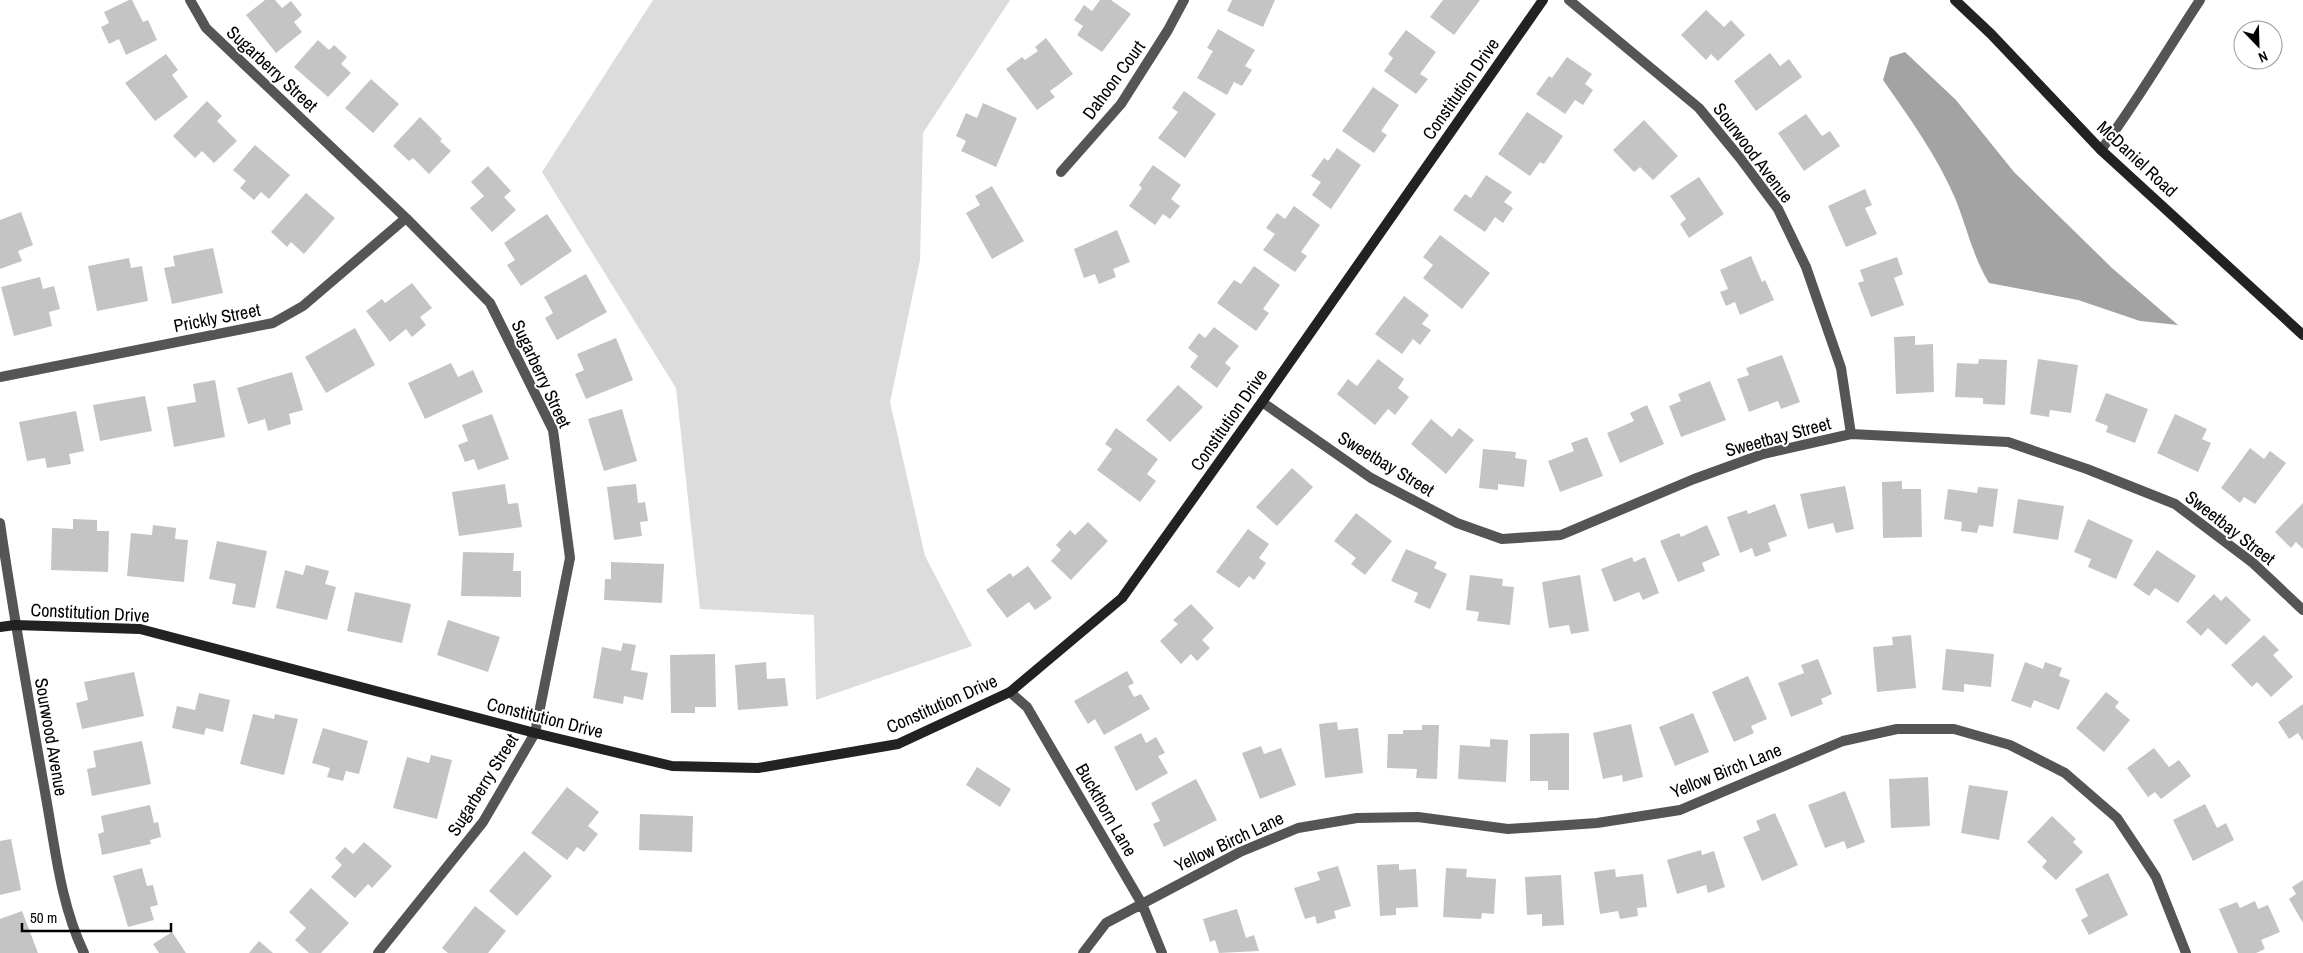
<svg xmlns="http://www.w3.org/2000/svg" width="2303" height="953" viewBox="0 0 2303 953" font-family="'Archivo Narrow',sans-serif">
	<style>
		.green { fill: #dcdcdc }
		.water { fill: #a3a3a3 }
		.building { fill: #c4c4c4 }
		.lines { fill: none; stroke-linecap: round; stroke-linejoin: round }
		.street { stroke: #555; stroke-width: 10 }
		.secondary { stroke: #222; stroke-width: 10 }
		.labels { text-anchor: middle; stroke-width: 4; stroke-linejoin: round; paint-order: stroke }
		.street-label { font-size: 18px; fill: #000; stroke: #fff }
	</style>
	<rect width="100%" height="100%" fill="#fff"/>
	<path class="green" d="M 653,0 L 1010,0 L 923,133 L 920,260 L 890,402 L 925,556 L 972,646 L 816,700 L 814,615 L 700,609 L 676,388 L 542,172 Z"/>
	<path class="water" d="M 1905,52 L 1956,100 L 2014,172 L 2112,268 L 2178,325 L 2140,321 L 2078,300 L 1989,283 C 1972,255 1967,227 1955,198 C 1937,156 1909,117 1883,80 L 1890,57 Z"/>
	<path class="building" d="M 129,0 L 132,0 L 143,22 L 148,20 L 157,40 L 126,55 L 119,39 L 109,44 L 101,27 L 109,23 L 104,12 Z
		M 265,0 L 275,0 L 282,8 L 291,1 L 302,15 L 294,22 L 302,32 L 276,53 L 246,15 Z
		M 1100,0 L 1111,0 L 1131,14 L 1102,52 L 1077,35 L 1083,26 L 1074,20 L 1084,5 L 1092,11 Z
		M 1232,0 L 1275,0 L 1263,27 L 1227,11 Z
		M 1443,0 L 1480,0 L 1454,35 L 1430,17 Z
		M 1706,10 L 1724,27 L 1731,20 L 1745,35 L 1718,61 L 1711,54 L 1706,60 L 1681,35 Z
		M 1218,29 L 1255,50 L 1245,66 L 1252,70 L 1242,86 L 1234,82 L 1227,95 L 1197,78 L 1213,51 L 1207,48 Z
		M 1406,30 L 1436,52 L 1420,74 L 1428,79 L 1416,94 L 1384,71 L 1393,58 L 1388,54 Z
		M 1046,38 L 1073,74 L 1050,91 L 1055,97 L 1037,110 L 1006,69 L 1022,57 L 1025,60 L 1038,51 L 1035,47 Z
		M 318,40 L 329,50 L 334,45 L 347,57 L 341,64 L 351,73 L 328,97 L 294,67 Z
		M 1770,53 L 1780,66 L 1789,59 L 1802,77 L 1756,111 L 1734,81 Z
		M 166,54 L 178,70 L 172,75 L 188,97 L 155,121 L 125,83 Z
		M 1567,57 L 1592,74 L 1585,84 L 1593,90 L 1583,105 L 1575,100 L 1565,114 L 1536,94 L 1549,76 L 1552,78 Z
		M 371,79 L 399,104 L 373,133 L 345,108 Z
		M 1373,87 L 1399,105 L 1381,131 L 1387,135 L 1374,153 L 1342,131 Z
		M 1184,91 L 1216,114 L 1185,158 L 1158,138 L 1178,112 L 1172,108 Z
		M 207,101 L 222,116 L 217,121 L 237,141 L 214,163 L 202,151 L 195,158 L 173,136 Z
		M 983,103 L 1017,118 L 996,167 L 961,151 L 966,141 L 956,136 L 966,113 L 977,118 Z
		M 1527,112 L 1563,136 L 1544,164 L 1540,162 L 1530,176 L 1498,154 Z
		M 1806,114 L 1822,136 L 1830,131 L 1840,146 L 1804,171 L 1778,133 Z
		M 420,117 L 442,139 L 440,141 L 451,151 L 429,174 L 413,158 L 409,161 L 393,146 Z
		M 1644,120 L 1678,156 L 1653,180 L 1640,167 L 1634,172 L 1613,150 Z
		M 255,145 L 290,175 L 269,199 L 261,192 L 254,200 L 240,188 L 246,181 L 233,170 Z
		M 1337,148 L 1361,165 L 1331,209 L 1312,195 L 1321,182 L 1311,176 L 1324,158 L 1328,161 Z
		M 1153,165 L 1181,185 L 1171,199 L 1180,206 L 1170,219 L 1163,214 L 1155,225 L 1129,206 L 1142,188 L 1139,185 Z
		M 488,166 L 511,191 L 504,197 L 516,210 L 492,232 L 470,208 L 484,196 L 471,182 Z
		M 1486,175 L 1512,192 L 1504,202 L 1513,208 L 1503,223 L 1495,217 L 1485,232 L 1453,210 L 1465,194 L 1471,198 Z
		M 1699,177 L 1724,214 L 1689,238 L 1680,224 L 1686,219 L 1670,196 Z
		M 992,186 L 1024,241 L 992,259 L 966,213 L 980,205 L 975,196 Z
		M 1865,189 L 1872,205 L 1865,208 L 1877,234 L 1846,247 L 1828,206 Z
		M 306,193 L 335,218 L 304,254 L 291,242 L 287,247 L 271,232 Z
		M 1294,206 L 1320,225 L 1301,252 L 1307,256 L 1295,272 L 1263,250 L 1275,234 L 1266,228 L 1277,213 L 1285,219 Z
		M 21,212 L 33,245 L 18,251 L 22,261 L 0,269 L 0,220 Z
		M 547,214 L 572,251 L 521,286 L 507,265 L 515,260 L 504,243 Z
		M 1117,230 L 1130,262 L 1113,269 L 1116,277 L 1099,284 L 1095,274 L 1084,278 L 1074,249 Z
		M 1440,235 L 1490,273 L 1462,309 L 1423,278 L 1433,265 L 1423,257 Z
		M 213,248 L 223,293 L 172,304 L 164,268 L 175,266 L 173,256 Z
		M 1751,256 L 1762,282 L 1765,280 L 1774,300 L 1740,315 L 1735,302 L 1726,306 L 1720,292 L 1728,289 L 1720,270 Z
		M 1897,257 L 1903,274 L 1894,278 L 1904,305 L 1871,317 L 1858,283 L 1864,281 L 1860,270 Z
		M 129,258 L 131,268 L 142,266 L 148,301 L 97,311 L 88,266 Z
		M 1254,266 L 1280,285 L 1263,309 L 1269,313 L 1256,331 L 1217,303 L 1234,280 L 1241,284 Z
		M 586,274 L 607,312 L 557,340 L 545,318 L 553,313 L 544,297 Z
		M 40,277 L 43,289 L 54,286 L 60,309 L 49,312 L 52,326 L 14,336 L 1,287 Z
		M 412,283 L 432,308 L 420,317 L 426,325 L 412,337 L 406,329 L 390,342 L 366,311 L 382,299 L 385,303 Z
		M 1404,296 L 1429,315 L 1422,324 L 1431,330 L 1420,345 L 1413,339 L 1402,354 L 1375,334 Z
		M 1214,327 L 1239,346 L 1225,363 L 1231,368 L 1217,388 L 1190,367 L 1198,356 L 1188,348 L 1199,333 L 1205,338 Z
		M 355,328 L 375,365 L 326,393 L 305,357 Z
		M 1915,336 L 1915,345 L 1933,344 L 1934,392 L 1896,394 L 1894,337 Z
		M 616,338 L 633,380 L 586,399 L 575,374 L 584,370 L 577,354 Z
		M 1782,355 L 1800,402 L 1781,409 L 1778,401 L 1749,412 L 1737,379 L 1749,375 L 1746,368 Z
		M 1378,359 L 1404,379 L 1398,388 L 1409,397 L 1395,415 L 1388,409 L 1375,425 L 1337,394 L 1348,379 L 1357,386 Z
		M 1979,359 L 2007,360 L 2005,405 L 1983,404 L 1983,398 L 1955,397 L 1957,363 L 1978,364 Z
		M 2038,359 L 2078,365 L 2071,413 L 2050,410 L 2049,417 L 2030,414 Z
		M 451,363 L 458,377 L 473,370 L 483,392 L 425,419 L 408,383 Z
		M 292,372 L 303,410 L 289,414 L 291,424 L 268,431 L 265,419 L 248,424 L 237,388 Z
		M 215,380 L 225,437 L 174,447 L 167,407 L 196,402 L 193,384 Z
		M 1710,381 L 1726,420 L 1681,437 L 1669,406 L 1681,401 L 1678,394 Z
		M 1178,385 L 1203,407 L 1170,442 L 1146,420 Z
		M 2106,393 L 2148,409 L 2135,443 L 2106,432 L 2108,426 L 2095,421 Z
		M 145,396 L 152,431 L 100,441 L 93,405 Z
		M 1647,405 L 1664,444 L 1620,463 L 1607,433 L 1634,421 L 1630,413 Z
		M 622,409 L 637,461 L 604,471 L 588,419 Z
		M 76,411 L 84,451 L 69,454 L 71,464 L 47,468 L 45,458 L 27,461 L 19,422 Z
		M 492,414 L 509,459 L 478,470 L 474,459 L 465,462 L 458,445 L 468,441 L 462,425 Z
		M 2175,414 L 2207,429 L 2202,439 L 2211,443 L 2198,472 L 2157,453 Z
		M 1431,419 L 1452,437 L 1459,428 L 1474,440 L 1446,474 L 1411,444 Z
		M 1116,428 L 1158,459 L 1147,474 L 1156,481 L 1140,502 L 1097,470 L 1112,449 L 1105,444 Z
		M 1587,437 L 1603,476 L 1560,492 L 1548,461 L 1574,451 L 1571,443 Z
		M 2250,448 L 2264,459 L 2270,451 L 2286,463 L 2255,504 L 2244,497 L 2240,503 L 2221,488 Z
		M 1483,449 L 1516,452 L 1515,458 L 1527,460 L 1524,487 L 1498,484 L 1498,490 L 1479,488 Z
		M 1292,468 L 1313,487 L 1277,526 L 1256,507 Z
		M 1902,481 L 1902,489 L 1921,489 L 1922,537 L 1883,538 L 1882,482 Z
		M 505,484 L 508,504 L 518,503 L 522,527 L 459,536 L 452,492 Z
		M 636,484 L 638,503 L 645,502 L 648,521 L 640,522 L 642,536 L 614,540 L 607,487 Z
		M 1845,486 L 1854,529 L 1836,533 L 1833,523 L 1808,529 L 1800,494 Z
		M 1978,487 L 1998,489 L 1993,527 L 1979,525 L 1977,533 L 1961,531 L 1962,522 L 1944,519 L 1948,489 L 1977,493 Z
		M 2018,499 L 2064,506 L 2058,540 L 2013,533 Z
		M 2303,503 L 2303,549 L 2296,542 L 2291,548 L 2275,532 Z
		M 1775,504 L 1787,536 L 1768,543 L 1771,551 L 1755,557 L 1752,548 L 1740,553 L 1727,517 L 1747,510 L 1748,514 Z
		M 1356,513 L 1392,541 L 1365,575 L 1351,564 L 1356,558 L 1334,541 Z
		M 73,519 L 97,520 L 97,531 L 109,531 L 108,572 L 51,570 L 52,528 L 73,529 Z
		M 2088,519 L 2133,540 L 2116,579 L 2088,567 L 2091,559 L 2074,552 Z
		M 1088,522 L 1108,541 L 1071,580 L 1051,561 L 1061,550 L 1056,545 L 1070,530 L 1075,535 Z
		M 153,525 L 176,528 L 175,539 L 188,540 L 184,582 L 127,576 L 131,533 L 152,535 Z
		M 1707,525 L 1720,555 L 1702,563 L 1705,571 L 1678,582 L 1660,541 L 1679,533 L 1681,537 Z
		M 1248,529 L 1269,544 L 1259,558 L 1266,563 L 1254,580 L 1249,576 L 1239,588 L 1216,572 Z
		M 217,541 L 267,551 L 255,608 L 232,604 L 236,584 L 209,579 Z
		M 1406,549 L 1437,562 L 1434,568 L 1447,574 L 1430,609 L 1414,602 L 1418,593 L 1391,581 Z
		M 2157,550 L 2196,576 L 2178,603 L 2155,588 L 2149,596 L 2133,585 Z
		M 463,552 L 514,553 L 513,571 L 521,571 L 521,597 L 461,596 Z
		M 1632,557 L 1634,562 L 1645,557 L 1659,593 L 1643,600 L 1639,592 L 1614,602 L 1601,569 Z
		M 611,562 L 664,564 L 662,603 L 604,600 L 605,579 L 611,579 Z
		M 306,565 L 329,571 L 325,584 L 336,587 L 327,620 L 276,608 L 285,570 L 303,575 Z
		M 1028,566 L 1052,598 L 1035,610 L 1029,602 L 1007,618 L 986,590 L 1010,573 L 1013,577 Z
		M 1470,575 L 1503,579 L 1502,586 L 1514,587 L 1510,625 L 1477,621 L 1479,612 L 1466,610 Z
		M 1580,575 L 1589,631 L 1571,634 L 1569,625 L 1549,628 L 1542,582 Z
		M 355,592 L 411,604 L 402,643 L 347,631 Z
		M 2214,594 L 2221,601 L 2226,596 L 2251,620 L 2226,645 L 2208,628 L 2201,636 L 2186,622 Z
		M 1191,604 L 1214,628 L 1202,640 L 1210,648 L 1197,661 L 1191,654 L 1181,664 L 1160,641 L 1178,624 L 1173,620 Z
		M 448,620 L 500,637 L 488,672 L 437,655 Z
		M 1911,635 L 1916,688 L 1877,692 L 1873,647 L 1893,645 L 1892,637 Z
		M 2264,635 L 2279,650 L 2273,655 L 2293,677 L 2271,697 L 2257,682 L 2252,687 L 2231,665 Z
		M 623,643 L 636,645 L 631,670 L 648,673 L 643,700 L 624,696 L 623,704 L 593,698 L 602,647 L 621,651 Z
		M 1946,649 L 1994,654 L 1991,687 L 1964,684 L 1964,692 L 1942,690 Z
		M 715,654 L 716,707 L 695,707 L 695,713 L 671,713 L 670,655 Z
		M 1818,659 L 1832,694 L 1821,699 L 1823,704 L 1791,717 L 1778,683 L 1804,673 L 1801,665 Z
		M 766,662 L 767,679 L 785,678 L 788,706 L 738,710 L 735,665 Z
		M 2025,662 L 2043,669 L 2045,662 L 2062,668 L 2059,676 L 2070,680 L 2059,710 L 2034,700 L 2031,708 L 2011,701 Z
		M 1127,671 L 1134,683 L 1128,686 L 1134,697 L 1141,694 L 1150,709 L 1104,735 L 1095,719 L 1088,724 L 1074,701 Z
		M 134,672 L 144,716 L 82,729 L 76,703 L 88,700 L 84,682 Z
		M 1748,676 L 1767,719 L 1751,726 L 1754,733 L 1734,742 L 1712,692 Z
		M 2106,692 L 2119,702 L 2115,707 L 2130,720 L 2104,752 L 2076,728 Z
		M 199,693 L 230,700 L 223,732 L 206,728 L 204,735 L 172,728 L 177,706 L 195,710 Z
		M 2303,704 L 2303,741 L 2298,733 L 2289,739 L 2278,722 Z
		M 1693,713 L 1709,752 L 1675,766 L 1659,727 Z
		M 253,714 L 274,719 L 275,714 L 298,719 L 284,775 L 240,764 Z
		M 1337,722 L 1338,730 L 1358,728 L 1363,773 L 1325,778 L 1319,724 Z
		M 1631,724 L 1643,777 L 1623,782 L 1622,775 L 1603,779 L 1593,733 Z
		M 1422,725 L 1439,725 L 1437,779 L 1416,778 L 1417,769 L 1387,768 L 1388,734 L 1403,734 L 1403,730 L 1422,730 Z
		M 323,728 L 368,741 L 359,774 L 346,771 L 343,781 L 327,777 L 330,768 L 312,763 Z
		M 1141,733 L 1146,743 L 1156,737 L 1165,753 L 1158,756 L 1168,773 L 1136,791 L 1114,747 Z
		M 1569,733 L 1569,790 L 1548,790 L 1548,781 L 1530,781 L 1530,734 Z
		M 1490,739 L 1508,740 L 1506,782 L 1458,779 L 1460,745 L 1490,747 Z
		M 142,741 L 151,784 L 92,796 L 87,769 L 96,767 L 93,751 Z
		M 1261,746 L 1264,754 L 1281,748 L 1296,785 L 1260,799 L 1242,753 Z
		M 2154,748 L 2169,767 L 2179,760 L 2191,776 L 2161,799 L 2155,792 L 2148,797 L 2127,768 Z
		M 431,755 L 452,760 L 437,819 L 393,808 L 407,757 L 429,763 Z
		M 977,767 L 1011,789 L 1000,807 L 966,785 Z
		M 1928,777 L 1930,826 L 1891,828 L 1889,779 Z
		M 1196,779 L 1217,820 L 1164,847 L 1153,824 L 1160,821 L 1151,803 Z
		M 1969,785 L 2008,791 L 1999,840 L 1961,833 Z
		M 567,787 L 599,812 L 588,826 L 598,834 L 584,852 L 577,847 L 567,860 L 531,833 Z
		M 1845,791 L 1865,842 L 1847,849 L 1844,841 L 1825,848 L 1808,805 Z
		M 2205,804 L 2217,828 L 2226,823 L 2234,840 L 2193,861 L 2173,820 Z
		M 150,805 L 154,823 L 158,822 L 161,837 L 150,840 L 151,844 L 102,855 L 98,834 L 104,832 L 101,816 Z
		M 1775,813 L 1798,865 L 1762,881 L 1743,837 L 1760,830 L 1756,821 Z
		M 640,814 L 693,816 L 692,852 L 639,850 Z
		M 2052,816 L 2076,839 L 2073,842 L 2083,852 L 2056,880 L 2042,867 L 2047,861 L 2027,842 Z
		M 11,839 L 21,890 L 0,895 L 0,841 Z
		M 364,842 L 392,866 L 372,888 L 368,884 L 355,898 L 331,877 L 342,865 L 335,858 L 345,847 L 353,854 Z
		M 1701,850 L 1702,855 L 1714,851 L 1725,887 L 1708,893 L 1706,885 L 1677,894 L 1667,860 Z
		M 524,851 L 552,876 L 517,916 L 489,891 Z
		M 1399,864 L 1399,870 L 1416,869 L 1418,907 L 1396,908 L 1396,915 L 1380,916 L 1377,865 Z
		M 1338,866 L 1351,906 L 1334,911 L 1336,918 L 1317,924 L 1315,916 L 1305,919 L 1294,888 L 1320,880 L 1317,872 Z
		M 142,868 L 147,886 L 153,885 L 158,905 L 150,907 L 154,920 L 128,927 L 113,876 Z
		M 1446,868 L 1467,869 L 1466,877 L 1496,879 L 1494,914 L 1482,913 L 1481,919 L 1443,917 Z
		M 1615,869 L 1616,877 L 1643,874 L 1647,907 L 1637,908 L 1638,916 L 1620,919 L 1618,911 L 1600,914 L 1594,872 Z
		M 2108,873 L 2128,915 L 2089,935 L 2081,920 L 2088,916 L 2075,889 Z
		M 1561,875 L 1564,925 L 1542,926 L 1542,914 L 1527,915 L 1525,877 Z
		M 2303,880 L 2303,923 L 2289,899 L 2296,894 L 2292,887 Z
		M 311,888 L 349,923 L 321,953 L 309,953 L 295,940 L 306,928 L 289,912 Z
		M 2255,901 L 2258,909 L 2268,905 L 2280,932 L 2261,940 L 2265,949 L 2256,953 L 2238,953 L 2219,909 L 2237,902 L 2240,908 Z
		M 475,906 L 506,931 L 488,953 L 448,953 L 442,948 Z
		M 1237,909 L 1246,938 L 1254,935 L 1259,951 L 1219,953 L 1215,940 L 1210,942 L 1203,919 Z
		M 22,911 L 38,953 L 0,953 L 0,919 Z
		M 172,932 L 186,953 L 159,953 L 153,944 Z
		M 259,941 L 273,953 L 249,953 Z"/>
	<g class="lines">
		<path class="street" d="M 190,0 L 206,28 L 406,218 L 490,303 L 553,430 L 570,558 L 535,733 L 483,822 L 378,953
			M 1569,0 L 1699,108 L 1740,158 L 1778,209 L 1806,267 L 1841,368 L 1851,434
			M 2101,150 C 2137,102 2167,50 2200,0
			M 1061,172 L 1121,104 L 1168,30 L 1184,0
			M 0,377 L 273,323 L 303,306 L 406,218
			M 1262,402 L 1371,478 L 1457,523 L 1502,539 L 1561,535 L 1694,479 L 1763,454 L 1851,434 L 2008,442 L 2087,469 L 2175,504 L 2253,563 L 2303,610
			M 0,523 C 13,613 29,702 45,792 C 55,846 60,903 84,953
			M 1010,692 L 1027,707 L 1142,904 L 1162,953
			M 1083,953 L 1106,923 L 1240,852 L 1298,828 L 1357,818 L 1418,817 L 1508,829 L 1597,823 L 1680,810 L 1843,741 L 1897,729 L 1954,729 L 2010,745 L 2065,773 L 2117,818 L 2139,851 L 2156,877 L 2186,953"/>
		<path class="secondary" d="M 1955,0 L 1991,34 L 2101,150 L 2303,335
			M 0,627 L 15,625 L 140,629 L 535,733 L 672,766 L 758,768 L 898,744 L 1010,692 L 1122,598 L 1262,402 L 1543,0"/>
	</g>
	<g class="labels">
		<g class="street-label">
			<text transform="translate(272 69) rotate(43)" y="6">Sugarberry Street</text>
			<text transform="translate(1114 80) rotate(-54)" y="6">Dahoon Court</text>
			<text transform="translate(1461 89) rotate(-55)" y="6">Constitution Drive</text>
			<text transform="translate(1753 153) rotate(53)" y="6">Sourwood Avenue</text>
			<text transform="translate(2137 159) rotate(43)" y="6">McDaniel Road</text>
			<text transform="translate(217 318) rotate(-11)" y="6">Prickly Street</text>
			<text transform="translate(541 374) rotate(65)" y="6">Sugarberry Street</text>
			<text transform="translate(1229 420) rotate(-55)" y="6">Constitution Drive</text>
			<text transform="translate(1778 437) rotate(-15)" y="6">Sweetbay Street</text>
			<text transform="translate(1386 464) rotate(31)" y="6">Sweetbay Street</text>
			<text transform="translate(2230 528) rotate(38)" y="6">Sweetbay Street</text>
			<text transform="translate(90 613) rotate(3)" y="6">Constitution Drive</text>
			<text transform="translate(942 704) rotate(-24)" y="6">Constitution Drive</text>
			<text transform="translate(545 718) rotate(14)" y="6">Constitution Drive</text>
			<text transform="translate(51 737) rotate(80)" y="6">Sourwood Avenue</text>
			<text transform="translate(1726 771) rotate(-22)" y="6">Yellow Birch Lane</text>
			<text transform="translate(483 785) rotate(-58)" y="6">Sugarberry Street</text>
			<text transform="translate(1106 810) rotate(60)" y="6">Buckthorn Lane</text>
			<text transform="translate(1229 842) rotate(-25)" y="6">Yellow Birch Lane</text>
		</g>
	</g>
	<g transform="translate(2258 45) rotate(157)"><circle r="24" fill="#ffffff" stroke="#999999"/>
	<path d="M0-4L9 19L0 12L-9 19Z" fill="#000000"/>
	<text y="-8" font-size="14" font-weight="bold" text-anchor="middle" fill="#000000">N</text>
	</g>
	<path d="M22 923v8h149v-8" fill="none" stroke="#000000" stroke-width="2.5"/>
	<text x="30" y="923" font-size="15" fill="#000000" stroke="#ffffff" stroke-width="4" paint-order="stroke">50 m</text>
</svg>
